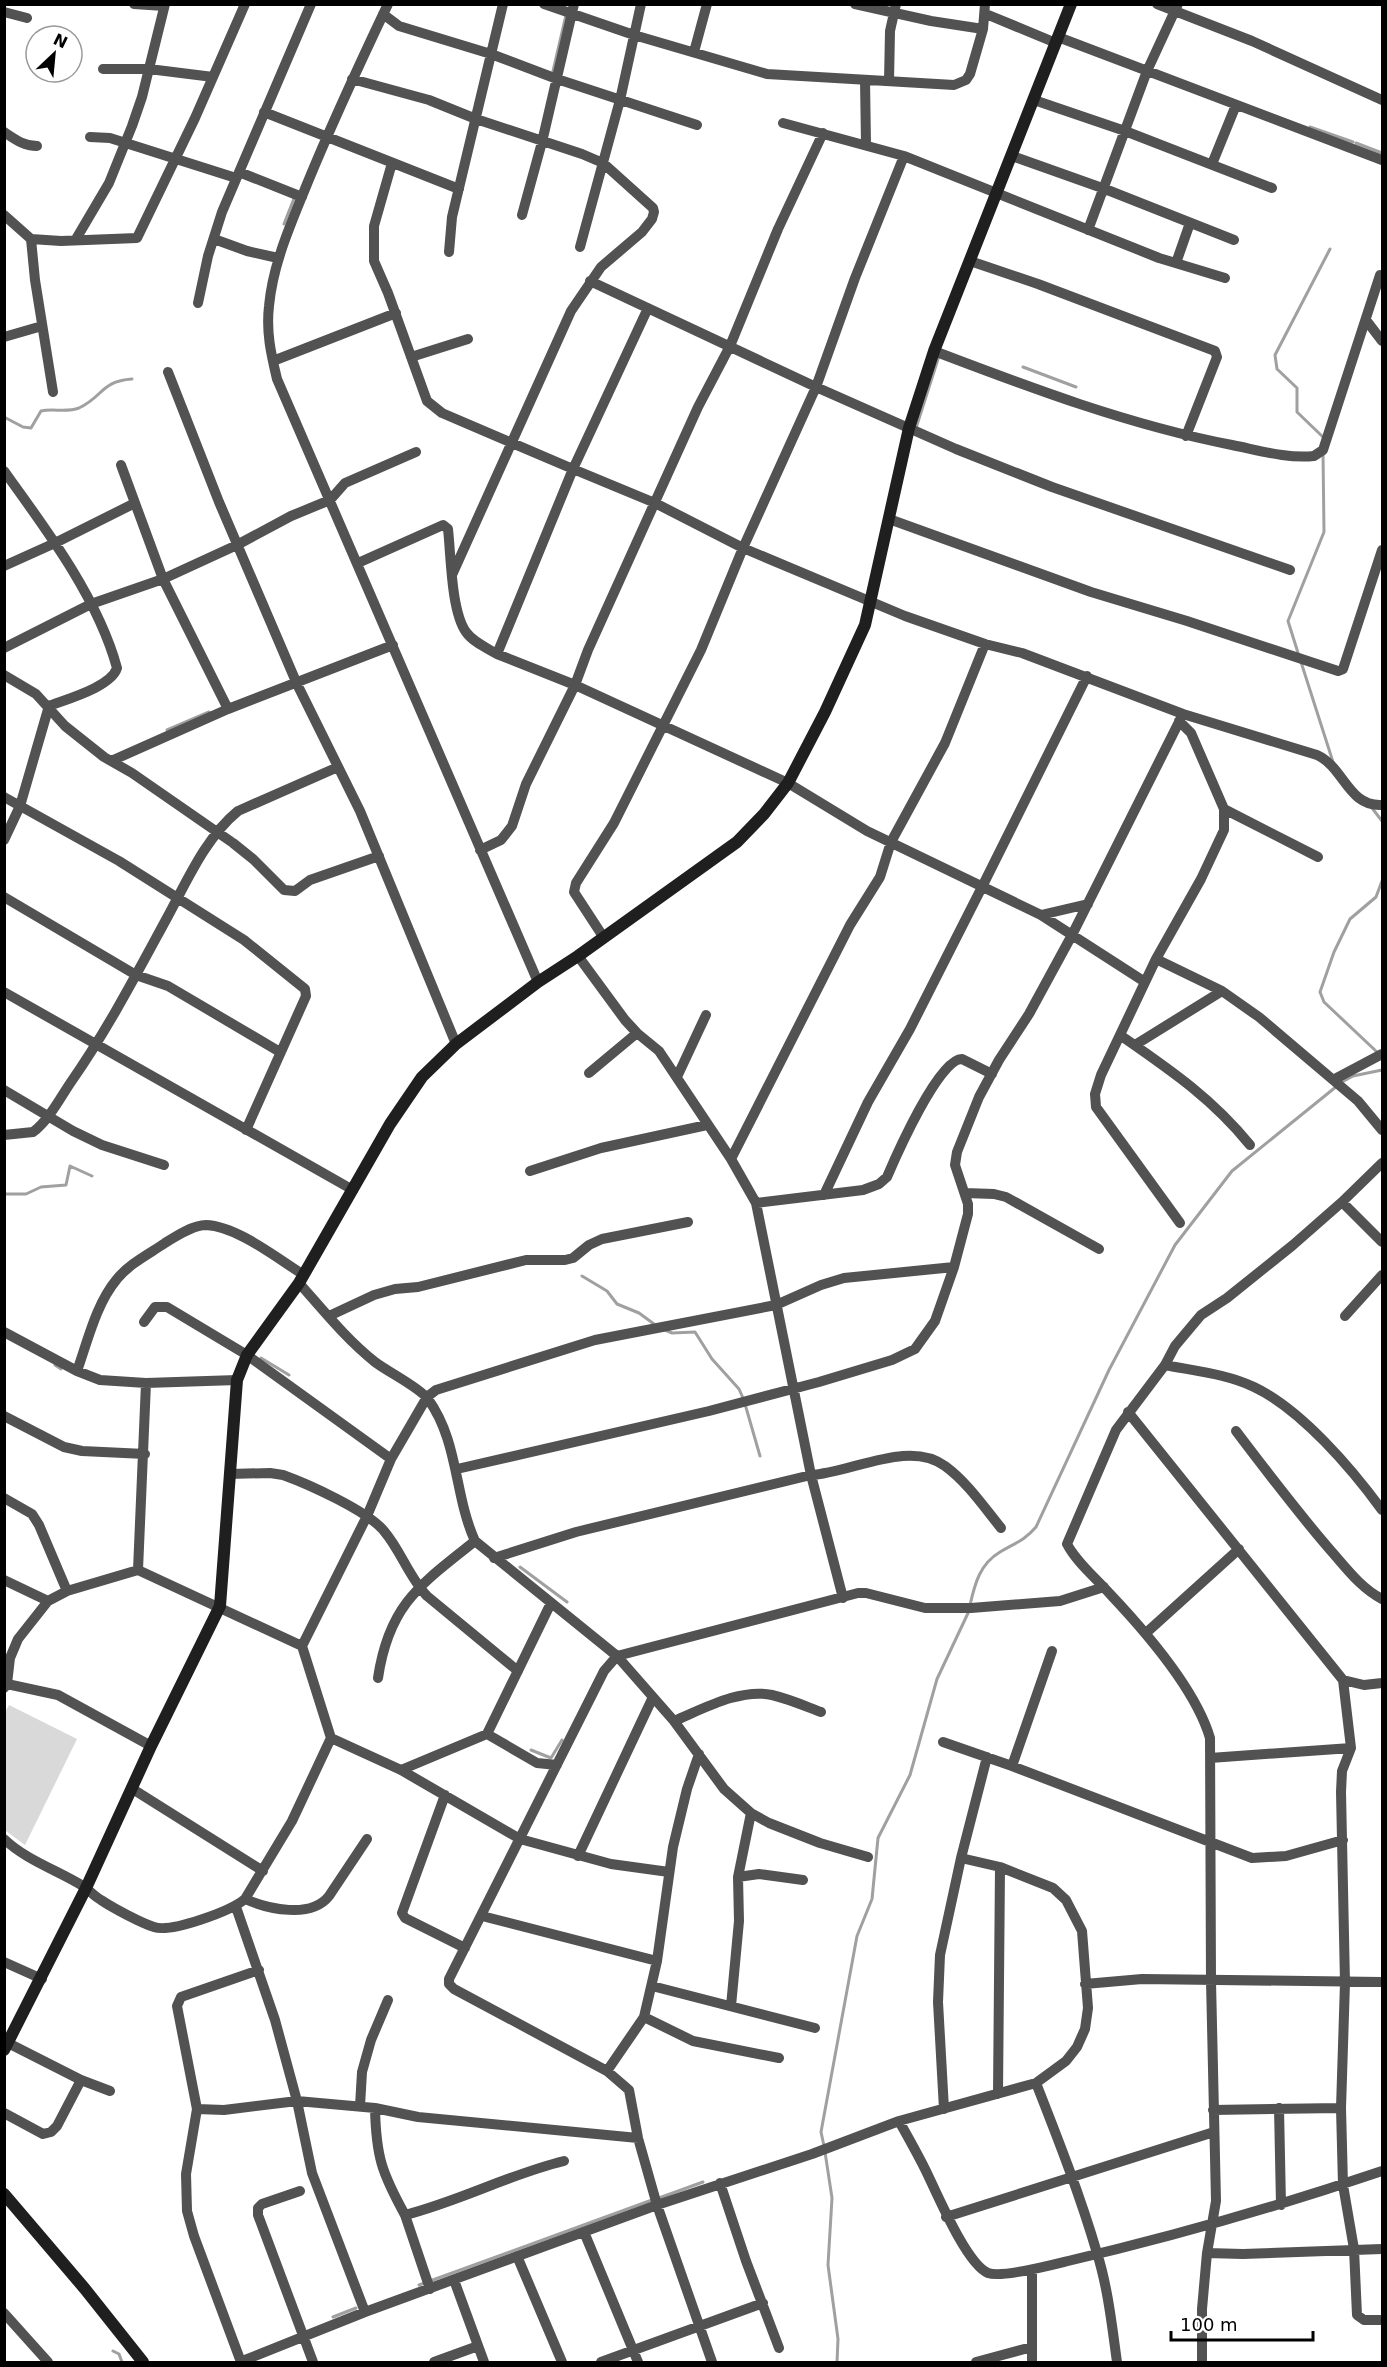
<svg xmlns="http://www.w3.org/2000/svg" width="1387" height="2367" viewBox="0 0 1387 2367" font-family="'DejaVu Sans',sans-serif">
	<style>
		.green { fill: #d9d9d9 }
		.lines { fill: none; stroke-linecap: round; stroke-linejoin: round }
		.stream { stroke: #a0a0a0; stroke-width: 3 }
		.street { stroke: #525252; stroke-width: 10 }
		.secondary { stroke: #1f1f1f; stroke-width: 12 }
	</style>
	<rect width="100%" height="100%" fill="#fff"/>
	<path class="green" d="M 9,1705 L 77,1739 L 25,1845 L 6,1831 L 5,1827 L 4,1714 Z"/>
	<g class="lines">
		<path class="stream" d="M 553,71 L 566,15
			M 1310,127 L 1353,142
			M 1356,143 L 1382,153
			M 284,224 L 295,196
			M 1023,367 L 1076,387
			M 4,417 L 23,427 L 31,428 L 41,411 C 53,408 66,413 79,408 C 103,397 101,381 132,379
			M 916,428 L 939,356
			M 1323,437 L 1297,412 L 1297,388 L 1277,369 L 1275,355 L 1330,249
			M 1299,656 L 1288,621 L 1324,532 L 1323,452
			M 1301,662 L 1333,762
			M 167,730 L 209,712
			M 1372,808 L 1382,821
			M 1377,1052 L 1324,1002 L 1320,992 L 1334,952 L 1350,919 L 1376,897 L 1382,881
			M 1342,1082 L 1353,1076 L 1382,1070
			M 4,1194 L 26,1194 L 41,1187 L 66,1185 L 70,1166 L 92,1176
			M 582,1276 L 607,1291 L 617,1304 L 639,1313 L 654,1324
			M 665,1330 L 672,1333 L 695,1332 L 712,1359 L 739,1389 L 743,1398
			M 261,1358 L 289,1375
			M 55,1365 L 61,1369
			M 745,1404 L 760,1456
			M 520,1567 L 567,1602
			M 970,1605 C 975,1583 980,1564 1000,1552 C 1015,1543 1024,1541 1036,1527 L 1109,1370 L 1175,1245 L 1232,1171 L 1337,1086
			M 531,1750 L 551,1758 L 562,1740
			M 824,2146 L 821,2132 L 857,1936 L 872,1899 L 878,1838 L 910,1775 L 937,1679 L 969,1611
			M 825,2152 L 832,2198 L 828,2265 L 838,2339 L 837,2362
			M 659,2198 L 703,2182
			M 419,2285 L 652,2200
			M 333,2317 L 356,2308
			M 113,2351 L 119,2354 L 122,2362"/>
		<path class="street" d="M 134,4 L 164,6
			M 388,4 C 359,65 332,123 307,184 C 291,224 273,263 269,306 C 266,332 271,354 277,379 L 538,982
			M 544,4 L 634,35 L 767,74 L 954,85 L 966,80 L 970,74 L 983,29 L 985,4
			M 855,4 L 931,21 L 983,29
			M 1157,4 L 1252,41 L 1382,100
			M 4,12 L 27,18
			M 383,14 L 399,26 L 491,54 L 557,79 L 697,125
			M 986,14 L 1056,43
			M 1058,37 L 1382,160
			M 694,52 L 707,4
			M 103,69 L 149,69 L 213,77
			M 352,79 L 429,100 L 476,119 L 582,154 L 603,163 L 653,208 L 654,212 L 652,219 L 642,232 L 601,267 L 571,311 L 452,575
			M 865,80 L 866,144
			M 889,81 L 890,31 L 896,4
			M 1034,100 L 1125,131 L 1272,188
			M 264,112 L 459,189
			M 783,123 L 904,156 L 1159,258 L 1225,278
			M 4,132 C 16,140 24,146 37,146
			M 90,137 L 110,138 L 236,178
			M 1012,156 L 1105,189 L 1234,240
			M 392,163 L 374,226 L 374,261 L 388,293 L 427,401 L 442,413 L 573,469 L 648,308
			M 1212,164 L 1236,105
			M 239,172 L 302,197
			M 4,215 L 31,239 L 61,241 L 137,238 L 195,118 L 245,4
			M 522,215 L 542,142 L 574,4
			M 1088,230 L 1147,71 L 1178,4
			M 31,239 L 35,280 L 53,392
			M 76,239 L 109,183 L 132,126 L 142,97 L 165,4
			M 214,239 L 247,251 L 278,258
			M 580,247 L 620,100 L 641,4
			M 449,252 L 452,217 L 503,4
			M 970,261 L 1038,284 L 1215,351 L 1217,357 L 1186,436
			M 1176,263 L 1190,223
			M 590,281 L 816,387 L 956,449 L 1052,487 L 1290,570
			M 198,303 L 208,256 L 222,212 L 311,4
			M 1366,320 L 1382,341
			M 4,337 L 42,326
			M 934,351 C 1031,388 1129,425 1232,445 C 1258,450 1287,459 1314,456 L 1323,450 L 1380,275
			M 411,357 L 468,339
			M 273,361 L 396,313
			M 168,372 L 219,502 L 297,684 L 360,811 L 456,1044
			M 121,465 L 163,579 L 228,709
			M 4,471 C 46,529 98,598 117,668 C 111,687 67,699 49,706 L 20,806 L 4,840
			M 889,519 L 1091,592 L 1187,621 L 1338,671 L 1343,669 L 1382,550
			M 358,563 L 443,525 L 448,529 C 451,555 451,611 466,632 C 473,642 487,648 497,654
			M 4,566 L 55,543 L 135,503
			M 4,648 L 91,604 L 163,579 L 237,545 L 291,516 L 330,500 L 345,483 L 416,452
			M 4,675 L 36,694 L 65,726 L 104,757 L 132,773 L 233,843 L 253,859 L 284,890 L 295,891 L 310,880 L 379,856
			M 1179,721 L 1191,733 L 1224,809 L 1224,830 L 1201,879 L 1156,959 L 1101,1075 L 1095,1094 L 1096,1107 L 1180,1223
			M 111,761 L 228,709 L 393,645
			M 4,797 L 119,861 L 244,940 L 305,989 L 306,996 L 246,1130
			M 1224,809 L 1318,857
			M 480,850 L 501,840 L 512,826 L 526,784 L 575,685 L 588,650 L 698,407 L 730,346 L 778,229 L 823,133
			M 4,897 L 136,975 L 168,986 L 280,1052
			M 1041,915 L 1088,904
			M 604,938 L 574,892 L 576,883 L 614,823 L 701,650 L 743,548 L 816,387 L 855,278 L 904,156
			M 578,956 L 625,1020 L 637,1033 L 659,1051 L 731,1159 L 756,1203 L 811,1475 L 843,1598
			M 1156,959 L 1222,991 L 1259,1017 L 1358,1101 L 1382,1130
			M 1145,982 L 1041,915 L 867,831 L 788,783 L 575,685 L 497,654 L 573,469 L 655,503 L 743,548 L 905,616 L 985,644 L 1022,653 L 1183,714 L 1317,755 C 1344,767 1348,807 1382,805
			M 4,992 L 353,1190
			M 1120,1035 C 1169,1069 1212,1098 1250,1145
			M 1135,1045 L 1222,991
			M 589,1073 L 637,1033
			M 677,1077 L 706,1015
			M 1333,1080 L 1382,1054
			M 4,1090 L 73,1131 L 102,1145 L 164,1165
			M 4,1135 L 33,1132 C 49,1120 60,1098 71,1082 C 108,1029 137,973 168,916 C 187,881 206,837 238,811 L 338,767
			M 731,1159 L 850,925 L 880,877 L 891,842 L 945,743 L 985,644
			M 530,1171 L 601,1148 L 707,1125
			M 965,1193 L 994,1194 L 1006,1197 L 1099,1249
			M 824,1195 L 868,1102 L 910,1029 L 982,887 L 1087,676
			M 1342,1202 L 1382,1242
			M 756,1203 L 863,1190 L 879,1184 L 887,1177 C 896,1156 939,1058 962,1059 L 992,1074
			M 299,1283 C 323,1310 347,1340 375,1362 C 388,1372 419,1387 428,1399 C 459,1442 454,1495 475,1541 L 617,1656 L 674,1721 L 724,1789 L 751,1813 L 769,1823 L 820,1843 L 868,1857
			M 329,1316 L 374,1295 L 395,1289 L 418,1287 L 526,1260 L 565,1260 L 573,1258 L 589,1245 L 602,1239 L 688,1222
			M 1345,1316 L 1382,1275
			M 144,1322 L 155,1307 L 167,1307 L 247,1355 L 391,1459
			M 4,1332 L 77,1371 L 100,1380 L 146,1383 L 237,1380
			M 1165,1365 C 1195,1371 1227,1374 1254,1387 C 1301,1409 1352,1469 1382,1510
			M 77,1371 C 88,1340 96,1304 117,1279 C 129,1264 149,1254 165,1243 C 176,1236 193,1225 206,1225 C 237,1226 278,1259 304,1275
			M 1128,1412 L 1343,1680 L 1364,1685 L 1382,1683
			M 4,1416 L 64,1447 L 82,1451 L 145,1454
			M 1236,1431 C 1267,1472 1298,1513 1332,1552 C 1347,1569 1361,1588 1382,1599
			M 457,1469 L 709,1411 L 819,1382 L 892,1360 L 915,1349 L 935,1321 L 954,1267 L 968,1214 L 968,1204 L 955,1165 L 957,1152 L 979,1097 L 999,1060 L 1029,1014 L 1072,935 L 1183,714
			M 229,1474 L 270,1473 L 283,1475 C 308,1484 368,1511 384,1531 C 401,1551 409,1577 427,1596 L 518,1671
			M 4,1498 L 32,1514 L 39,1525 L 67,1591
			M 494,1558 L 576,1532 L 811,1475 C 851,1473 909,1439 945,1466 C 967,1482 984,1507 1001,1528
			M 4,1580 L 48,1601
			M 1146,1633 L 1239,1549
			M 302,1646 L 367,1516 L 391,1459 L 427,1397 L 436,1390 L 595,1340 L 776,1305 L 821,1285 L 844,1278 L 954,1267
			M 378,1678 C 389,1604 421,1584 475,1541
			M 1343,1680 L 1351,1748 L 1342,1771 L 1341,1792 L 1345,1983 L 1341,2108 L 1343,2185 L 1354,2249 L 1357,2315 L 1364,2320 L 1382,2320
			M 7,1684 L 10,1658 L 18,1639 L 48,1601 L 67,1591 L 138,1570
			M 4,1688 L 7,1684 L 58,1695 L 151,1746
			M 674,1721 C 703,1709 740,1688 772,1695 C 789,1699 805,1706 821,1712
			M 487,1734 L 537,1763 L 557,1765
			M 331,1738 L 401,1770 L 520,1839 L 611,1864 L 669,1872
			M 943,1742 L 1012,1766 L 1252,1858 L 1286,1856 L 1343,1840
			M 1210,1758 L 1351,1748
			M 1012,1766 L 1052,1651
			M 401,1770 L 487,1734 L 551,1603
			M 131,1788 L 263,1871
			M 445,1795 L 402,1913 L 405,1918 L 465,1948
			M 4,1839 C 26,1860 57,1870 83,1886 C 89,1890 94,1896 101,1900 C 113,1908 141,1923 154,1927 C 171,1933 231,1911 245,1899 L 292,1821 L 331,1738 L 302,1646 L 138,1570 L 146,1383
			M 578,1856 L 653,1697
			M 738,1877 L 759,1874 L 803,1880
			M 245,1899 C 268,1909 311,1919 329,1896 L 367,1839
			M 236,1907 L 275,2020 L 297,2101 L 312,2173 L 365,2312
			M 482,1916 L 657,1961
			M 4,1962 L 42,1979
			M 1085,1984 L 1142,1979 L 1382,1982
			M 652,1986 L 815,2028
			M 731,2006 L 739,1921 L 738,1877 L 751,1813
			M 644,2017 L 693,2041 L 779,2058
			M 8,2043 L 81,2080
			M 607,2071 L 644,2017 L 657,1961 L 673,1847 L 687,1789 L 699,1754
			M 1036,2083 C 1058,2139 1080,2195 1097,2253 C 1108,2288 1112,2326 1117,2362
			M 998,2094 L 1000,1867
			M 360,2106 L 362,2072 L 371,2040 L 388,2000
			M 375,2108 C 376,2157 382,2173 405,2215
			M 1279,2108 L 1281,2205
			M 197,2109 L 224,2110 L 297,2101 L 375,2108 L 418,2117 L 638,2138
			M 944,2109 L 938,2002 L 940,1955 L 961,1858 L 987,1757
			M 1213,2110 L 1341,2108
			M 4,2113 L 43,2134 L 51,2132 L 57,2126 L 81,2080 L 110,2091
			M 899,2121 C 908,2137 917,2153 925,2169 C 936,2191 966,2264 988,2273 C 1003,2278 1052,2265 1068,2261 C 1175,2236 1279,2206 1382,2171
			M 720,2183 L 746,2261 L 779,2348
			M 300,2191 L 262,2204 L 258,2208 L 258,2215 L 313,2362
			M 946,2217 L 1214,2132
			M 584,2232 L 638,2362
			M 1207,2253 L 1243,2254 L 1382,2249
			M 517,2256 L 562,2362
			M 1032,2270 L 1032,2362
			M 454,2280 L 484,2362
			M 430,2289 L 405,2215 C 460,2201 510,2174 564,2161
			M 4,2313 L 48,2362
			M 240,2362 L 365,2312 L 657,2205 L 812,2154 L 899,2121 L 1036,2083 L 1066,2061 L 1077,2047 L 1085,2029 L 1088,2008 L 1082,1931 L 1066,1900 L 1053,1888 L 1000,1867 L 961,1858
			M 241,2362 L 194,2236 L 187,2211 L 186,2174 L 197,2109 L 177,2006 L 181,1997 L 259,1970
			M 434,2362 L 478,2346
			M 601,2362 L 763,2303
			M 712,2362 L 657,2205 L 638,2138 L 629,2090 L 607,2071 L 454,1989 L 449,1984 L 449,1979 L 604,1671 L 617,1656 L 858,1593 L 866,1593 L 925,1608 L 971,1608 L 1060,1601 L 1104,1587
			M 976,2362 L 1032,2347
			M 1202,2362 L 1202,2309 L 1207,2253 L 1216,2201 L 1211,1981 L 1210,1738 C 1196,1690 1144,1630 1110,1594 C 1096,1578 1077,1563 1067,1544 L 1116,1430 L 1165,1365 L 1175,1346 L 1201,1315 L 1227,1298 L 1293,1245 L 1342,1202 L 1382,1163"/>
		<path class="secondary" d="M 4,2050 L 86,1888 L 151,1746 L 220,1606 L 237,1380 L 247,1355 L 299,1283 L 390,1124 L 422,1077 L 456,1044 L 538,982 L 578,956 L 737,842 L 764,814 L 788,783 L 825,712 L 865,625 L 909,428 L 934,351 L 1071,4
			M 4,2194 L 85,2289 L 143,2362"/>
	</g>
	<rect width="1387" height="2367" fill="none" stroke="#000000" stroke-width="12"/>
	<g transform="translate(54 54) rotate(26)"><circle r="28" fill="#ffffff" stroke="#999999" stroke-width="1.5"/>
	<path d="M0-4.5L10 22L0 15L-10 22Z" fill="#000000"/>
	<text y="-9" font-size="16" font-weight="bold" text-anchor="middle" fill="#000000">N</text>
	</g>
	<path d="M1171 2331v9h142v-9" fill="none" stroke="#000000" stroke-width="3"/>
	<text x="1180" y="2331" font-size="18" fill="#000000" stroke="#ffffff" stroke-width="4.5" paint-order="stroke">100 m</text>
</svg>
